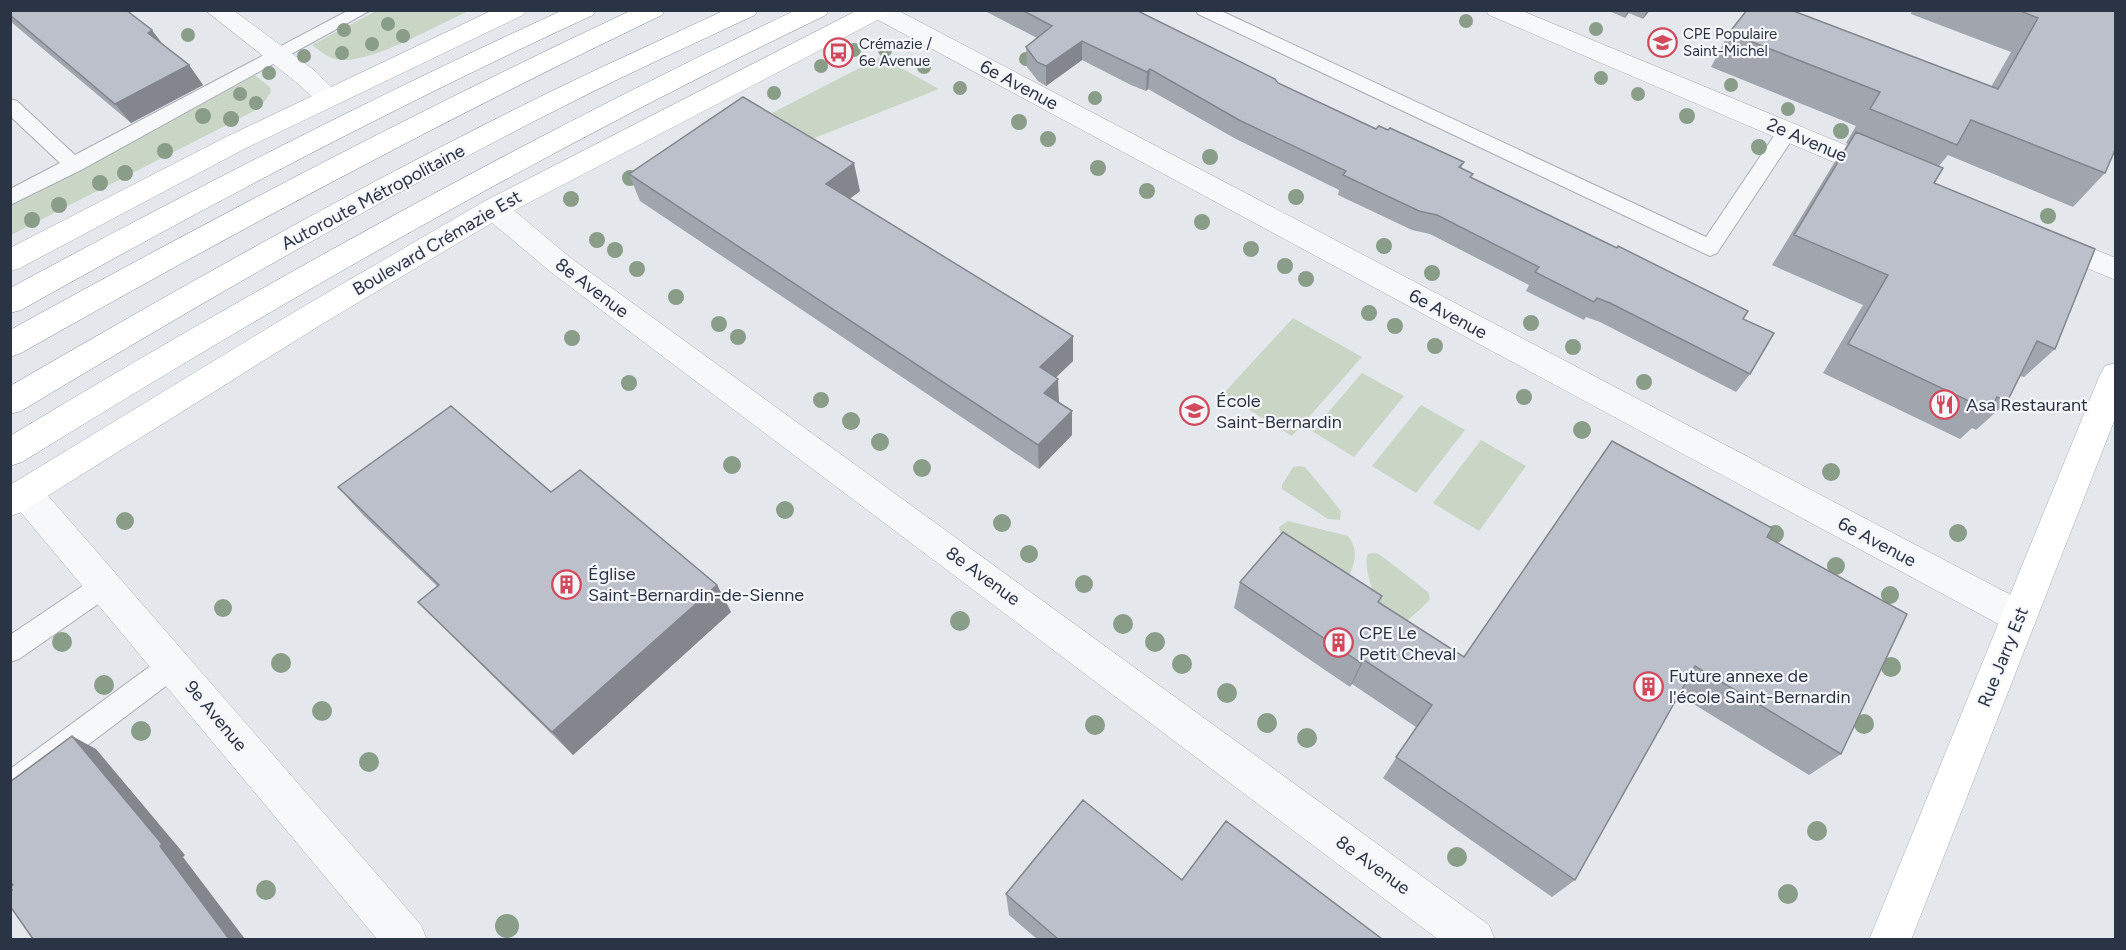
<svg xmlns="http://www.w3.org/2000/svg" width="2126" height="950" viewBox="0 0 2126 950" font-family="Figtree,sans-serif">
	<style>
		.green { fill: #c9d6c5 }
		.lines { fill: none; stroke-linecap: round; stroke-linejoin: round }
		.lane-casing { stroke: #a9aeb7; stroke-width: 2 }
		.street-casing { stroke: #a9aeb7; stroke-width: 1 }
		.secondary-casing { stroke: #a9aeb7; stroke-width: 1 }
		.highway-casing { stroke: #8b94a3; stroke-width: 1 }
		.lane { fill: #f7f8fa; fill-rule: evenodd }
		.street { fill: #f7f8fa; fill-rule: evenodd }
		.secondary { fill: #fff; fill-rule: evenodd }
		.highway { fill: #fff; fill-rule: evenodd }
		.tree { fill: #899d89 }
		.wall { fill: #a1a5ae }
		.shaded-wall { fill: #83868d }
		.building { fill: #bbc0ca; stroke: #83868d; stroke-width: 1.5 }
		.labels { text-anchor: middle; stroke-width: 4.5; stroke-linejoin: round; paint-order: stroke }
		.far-poi-label { font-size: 15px; fill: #2b3445; stroke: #f4f6f9; text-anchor: start }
		.street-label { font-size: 18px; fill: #2b3445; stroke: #f4f6f9 }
		.poi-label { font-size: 18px; fill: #2b3445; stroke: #f4f6f9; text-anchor: start }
	</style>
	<rect width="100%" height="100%" fill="#e4e7ec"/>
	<path class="green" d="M 376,11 L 376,10 L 469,11 C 437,25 372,63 340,60 C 329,59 320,51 312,45 Z
		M 881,57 L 939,89 L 812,139 L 772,113 Z
		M 253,74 L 270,87 L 271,92 L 262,105 L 254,111 L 11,235 L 11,204 Z
		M 1293,318 L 1362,357 L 1292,436 L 1223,394 Z
		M 1362,373 L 1404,396 L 1354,457 L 1312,431 Z
		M 1421,405 L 1465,430 L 1416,493 L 1372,466 Z
		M 1481,440 L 1526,466 L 1479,531 L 1433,503 Z
		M 1298,466 L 1305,467 L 1341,511 L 1340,520 L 1328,519 L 1282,489 L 1282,485 L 1293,467 Z
		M 1288,521 L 1348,536 C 1360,551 1354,565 1347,581 L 1280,533 L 1279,527 Z
		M 1373,553 L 1379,554 L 1428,592 L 1430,599 L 1427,603 L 1399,628 C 1395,626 1390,624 1387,620 C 1379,608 1361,567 1368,554 Z"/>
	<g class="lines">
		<defs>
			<path id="lane" d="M 349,10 L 371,10 L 81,170 L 10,205 L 10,189 L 60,163 L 10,116 L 10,99 L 17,101 L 75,155 Z
				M 1196,10 L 1219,10 L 1706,237 L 1780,127 L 1787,126 L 1794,127 L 1797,132 L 1717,253 L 1710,256 L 1198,14 Z
				M 105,574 L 114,577 L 118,585 L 114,593 L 19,659 L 10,662 L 10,635 L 96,577 Z
				M 173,653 L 182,656 L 186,665 L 182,674 L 20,796 L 10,800 L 10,769 L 164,656 Z"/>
			<path id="street" d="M 205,10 L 233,10 L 314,70 L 341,97 L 337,103 L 328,105 L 319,103 L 296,82 Z
				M 866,10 L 897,10 L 2032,606 L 2037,617 L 2032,628 L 2019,633 L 2006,628 L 869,15 Z
				M 1486,10 L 1520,10 L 1891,164 L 1895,171 L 1891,178 L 1881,180 L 1871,178 L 1489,15 Z
				M 494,199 L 504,202 L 572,259 L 1489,925 L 1495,940 L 1439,940 L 552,273 L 484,216 L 480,209 L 484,202 Z
				M 2050,232 L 2116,258 L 2116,280 L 2040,249 L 2036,242 L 2040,235 Z
				M 25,479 L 37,483 L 421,925 L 427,940 L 378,940 L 13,503 L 10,489 L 13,483 Z"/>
			<path id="secondary" d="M 493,10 L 526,10 L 523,15 L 244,149 L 20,268 L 10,271 L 10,248 L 226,137 Z
				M 858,10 L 890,10 L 887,15 L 505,215 L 322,324 L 22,512 L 10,516 L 10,485 L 301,308 L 485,201 Z
				M 2116,363 L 2116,416 L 1911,940 L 1869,940 L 2100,375 L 2105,366 Z"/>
			<path id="highway" d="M 563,10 L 596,10 L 593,15 C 398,105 208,205 21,310 L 10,313 L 10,288 C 192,190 375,96 563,10 Z
				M 632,10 L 665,10 L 662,15 C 443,120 231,234 21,353 L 10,357 L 10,330 C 215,217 421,109 632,10 Z
				M 725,10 L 758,10 L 755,15 C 693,44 631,72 570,103 C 383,197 201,303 21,411 L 10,414 L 10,386 C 188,283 368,181 552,91 C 609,63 668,37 725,10 Z
				M 796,10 L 829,10 L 826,15 C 548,149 283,300 22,462 L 10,466 L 10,436 C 266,282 526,138 796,10 Z"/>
		</defs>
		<use href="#lane" class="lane-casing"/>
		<use href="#street" class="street-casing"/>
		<use href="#secondary" class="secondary-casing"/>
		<use href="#highway" class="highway-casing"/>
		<use href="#lane" class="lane"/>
		<use href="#street" class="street"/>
		<use href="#secondary" class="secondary"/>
		<use href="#highway" class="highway"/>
	</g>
	<g class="tree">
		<circle cx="1466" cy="21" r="7"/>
		<circle cx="388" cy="24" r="7"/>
		<circle cx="1596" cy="29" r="7"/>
		<circle cx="344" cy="30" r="7"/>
		<circle cx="188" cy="35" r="7"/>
		<circle cx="403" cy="36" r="7"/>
		<circle cx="372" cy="44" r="7"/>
		<circle cx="854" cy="50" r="7"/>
		<circle cx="885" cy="50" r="7"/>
		<circle cx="342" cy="53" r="7"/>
		<circle cx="304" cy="56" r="7"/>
		<circle cx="1026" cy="59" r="7"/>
		<circle cx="821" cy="66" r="7"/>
		<circle cx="924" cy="67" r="7"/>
		<circle cx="269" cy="73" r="7"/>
		<circle cx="1601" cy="78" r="7"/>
		<circle cx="1731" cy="85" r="7"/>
		<circle cx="960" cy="88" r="7"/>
		<circle cx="774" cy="93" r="7"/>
		<circle cx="240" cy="94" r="7"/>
		<circle cx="1638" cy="94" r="7"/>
		<circle cx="1095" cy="98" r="7"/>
		<circle cx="256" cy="103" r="7"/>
		<circle cx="1788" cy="109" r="7"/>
		<circle cx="203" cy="116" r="8"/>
		<circle cx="1687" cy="116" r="8"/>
		<circle cx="231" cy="119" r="8"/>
		<circle cx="1019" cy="122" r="8"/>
		<circle cx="1841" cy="131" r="8"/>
		<circle cx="1048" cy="139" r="8"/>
		<circle cx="1759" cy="147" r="8"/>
		<circle cx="165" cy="151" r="8"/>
		<circle cx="1210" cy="157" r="8"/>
		<circle cx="1098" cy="168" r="8"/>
		<circle cx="125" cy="173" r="8"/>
		<circle cx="630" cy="178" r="8"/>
		<circle cx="100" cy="183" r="8"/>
		<circle cx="1147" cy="191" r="8"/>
		<circle cx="1296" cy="197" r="8"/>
		<circle cx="571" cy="199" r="8"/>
		<circle cx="59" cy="205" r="8"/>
		<circle cx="2048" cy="216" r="8"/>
		<circle cx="32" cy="220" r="8"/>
		<circle cx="1202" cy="222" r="8"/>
		<circle cx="597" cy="240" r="8"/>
		<circle cx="1384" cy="246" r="8"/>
		<circle cx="1251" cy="249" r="8"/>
		<circle cx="615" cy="250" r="8"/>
		<circle cx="1285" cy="266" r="8"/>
		<circle cx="637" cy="269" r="8"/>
		<circle cx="1432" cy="273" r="8"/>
		<circle cx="1306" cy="279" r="8"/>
		<circle cx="676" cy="297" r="8"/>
		<circle cx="1369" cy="313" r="8"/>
		<circle cx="1531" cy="323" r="8"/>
		<circle cx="719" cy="324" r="8"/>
		<circle cx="1395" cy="326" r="8"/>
		<circle cx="738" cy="337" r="8"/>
		<circle cx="572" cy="338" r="8"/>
		<circle cx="1435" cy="346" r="8"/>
		<circle cx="1573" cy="347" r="8"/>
		<circle cx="1644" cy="382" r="8"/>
		<circle cx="629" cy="383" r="8"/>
		<circle cx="1524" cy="397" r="8"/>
		<circle cx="821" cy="400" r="8"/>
		<circle cx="851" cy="421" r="9"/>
		<circle cx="1582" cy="430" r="9"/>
		<circle cx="880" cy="442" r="9"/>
		<circle cx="732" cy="465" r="9"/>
		<circle cx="922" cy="468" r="9"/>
		<circle cx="1831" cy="472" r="9"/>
		<circle cx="785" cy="510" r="9"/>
		<circle cx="125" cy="521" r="9"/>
		<circle cx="1002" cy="523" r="9"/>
		<circle cx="1958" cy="533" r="9"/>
		<circle cx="1775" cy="534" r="9"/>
		<circle cx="1029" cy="554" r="9"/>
		<circle cx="1836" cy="566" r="9"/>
		<circle cx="1084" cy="584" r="9"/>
		<circle cx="1890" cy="595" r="9"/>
		<circle cx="223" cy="608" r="9"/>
		<circle cx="960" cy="621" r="10"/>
		<circle cx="1123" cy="624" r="10"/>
		<circle cx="62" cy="642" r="10"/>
		<circle cx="1155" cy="642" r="10"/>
		<circle cx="281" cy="663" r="10"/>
		<circle cx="1182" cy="664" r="10"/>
		<circle cx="1891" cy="667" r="10"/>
		<circle cx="104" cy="685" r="10"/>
		<circle cx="1227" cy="693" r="10"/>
		<circle cx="322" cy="711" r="10"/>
		<circle cx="1267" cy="723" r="10"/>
		<circle cx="1864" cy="724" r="10"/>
		<circle cx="1095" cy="725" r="10"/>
		<circle cx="141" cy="731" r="10"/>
		<circle cx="1307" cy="738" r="10"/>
		<circle cx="369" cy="762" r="10"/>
		<circle cx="1817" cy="831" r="10"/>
		<circle cx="1457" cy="857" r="10"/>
		<circle cx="266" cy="890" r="10"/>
		<circle cx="1788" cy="894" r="10"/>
		<circle cx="507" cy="926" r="12"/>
	</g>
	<path class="wall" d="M 10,10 L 164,46 L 189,65 L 203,85 L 131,123 L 10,21 Z
		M 983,10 L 1136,10 L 1278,83 L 1376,129 L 1464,162 L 1461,168 L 1471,178 L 1743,319 L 1750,374 L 1736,392 L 1600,322 L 1586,317 L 1584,320 L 1526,291 L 1529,285 L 1430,234 L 1412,230 L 1338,195 L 1339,190 L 1236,139 L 1148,89 L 1146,91 L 1131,85 L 1082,60 L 1046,86 L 1038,81 L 1027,67 L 1026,47 L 1037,38 Z
		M 1607,10 L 1650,10 L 1643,19 L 1629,13 L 1625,18 Z
		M 1912,10 L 2115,10 L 2105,173 L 2073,207 L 1948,155 L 1939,166 L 1934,183 L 2055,349 L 2024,377 L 2020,376 L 2007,402 L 1976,430 L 1972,428 L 1960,439 L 1823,373 L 1863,305 L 1772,265 L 1834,163 L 1848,144 L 1846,143 L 1856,126 L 1711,67 L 1729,33 L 1991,87 L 2011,52 L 1911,14 Z
		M 629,174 L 860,191 L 849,199 L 1073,336 L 1073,361 L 1056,377 L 1059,402 L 1072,435 L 1039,469 L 640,201 Z
		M 338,487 L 551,492 L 717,585 L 731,612 L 573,755 L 444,628 L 418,602 L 437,586 L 364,516 Z
		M 1767,537 L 1841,754 L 1809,775 L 1679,695 L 1575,880 L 1552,897 L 1383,778 L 1416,727 L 1352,684 L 1350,687 L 1234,608 L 1240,582 L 1379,603 L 1464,657 Z
		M 1182,880 L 1382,939 L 1037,939 L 1009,915 L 1006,894 Z"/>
	<path class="shaded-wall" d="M 1628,10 L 1630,10 L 1625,18 Z
		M 1647,10 L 1650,10 L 1643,19 Z
		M 152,30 L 167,50 L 148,33 Z
		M 1082,41 L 1082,60 L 1046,86 L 1046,66 Z
		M 189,65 L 203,85 L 131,123 L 115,104 Z
		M 1150,69 L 1148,89 L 1146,91 L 1147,72 Z
		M 854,163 L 860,191 L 832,212 L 826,184 Z
		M 1073,336 L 1073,361 L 1041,392 L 1040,367 Z
		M 1058,379 L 1059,404 L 1044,393 Z
		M 1072,411 L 1072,435 L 1039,469 L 1038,445 Z
		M 717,585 L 731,612 L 573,755 L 552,732 Z
		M 1364,660 L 1352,684 L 1350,687 L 1361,663 Z
		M 72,736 L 96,749 L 185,855 L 183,857 L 245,939 L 229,939 Z"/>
	<path class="building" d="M 10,10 L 126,10 L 152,30 L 148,33 L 189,65 L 115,104 L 10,15 Z
		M 1022,10 L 1136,10 L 1275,79 L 1278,83 L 1376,129 L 1379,126 L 1388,130 L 1390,128 L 1464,162 L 1459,167 L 1473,174 L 1470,177 L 1617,248 L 1618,246 L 1748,311 L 1743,319 L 1774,333 L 1750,374 L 1610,303 L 1597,298 L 1594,302 L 1535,272 L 1539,267 L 1437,215 L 1419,211 L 1343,175 L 1346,171 L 1239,120 L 1150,69 L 1147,72 L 1132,65 L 1082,41 L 1046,66 L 1037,62 L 1026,47 L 1052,26 Z
		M 1747,10 L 1791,10 L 1998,89 L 2038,18 L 2018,10 L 2115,10 L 2115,150 L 2105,173 L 1971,120 L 1957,145 L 1870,109 L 1880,92 L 1729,33 Z
		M 743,97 L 854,163 L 826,184 L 1073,336 L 1040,367 L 1058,379 L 1044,393 L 1072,411 L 1038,445 L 629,174 Z
		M 1856,132 L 1943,168 L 1934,183 L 2095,249 L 2055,349 L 2037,341 L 2007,402 L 1997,397 L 1990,411 L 1848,344 L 1888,275 L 1794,235 Z
		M 451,406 L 551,492 L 580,470 L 717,585 L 552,732 L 418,602 L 439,585 L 338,487 Z
		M 1612,441 L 1772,528 L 1767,537 L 1907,614 L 1841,754 L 1695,666 L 1575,880 L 1396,757 L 1432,705 L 1364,660 L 1361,663 L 1240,582 L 1283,532 L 1382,596 L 1378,602 L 1464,657 Z
		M 72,736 L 162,844 L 160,846 L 229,939 L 33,939 L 10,906 L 10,891 L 12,890 L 10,887 L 13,885 L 10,882 L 10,782 Z
		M 1083,800 L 1182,880 L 1226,821 L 1382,939 L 1058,939 L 1006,894 Z"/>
	<defs>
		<symbol id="school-ring" viewBox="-11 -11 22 22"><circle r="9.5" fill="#f4f6f9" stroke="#d1495b" stroke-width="1.5"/><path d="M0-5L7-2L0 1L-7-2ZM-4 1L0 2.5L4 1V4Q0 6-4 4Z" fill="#d1495b"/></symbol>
		<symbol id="bus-ring" viewBox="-11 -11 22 22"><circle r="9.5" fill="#f4f6f9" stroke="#d1495b" stroke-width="1.5"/><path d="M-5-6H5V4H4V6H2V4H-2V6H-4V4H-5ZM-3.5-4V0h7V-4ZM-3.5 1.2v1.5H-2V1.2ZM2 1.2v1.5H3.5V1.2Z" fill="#d1495b"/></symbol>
		<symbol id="restaurant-ring" viewBox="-11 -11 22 22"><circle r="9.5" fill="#f4f6f9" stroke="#d1495b" stroke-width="1.5"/><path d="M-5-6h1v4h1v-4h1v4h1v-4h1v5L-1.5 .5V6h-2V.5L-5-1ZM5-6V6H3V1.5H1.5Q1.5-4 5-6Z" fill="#d1495b"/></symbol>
		<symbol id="building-ring" viewBox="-11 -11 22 22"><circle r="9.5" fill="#f4f6f9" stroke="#d1495b" stroke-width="1.5"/><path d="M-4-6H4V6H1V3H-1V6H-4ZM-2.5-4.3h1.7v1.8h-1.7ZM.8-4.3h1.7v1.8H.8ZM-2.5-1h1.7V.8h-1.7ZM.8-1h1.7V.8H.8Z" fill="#d1495b"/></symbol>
	</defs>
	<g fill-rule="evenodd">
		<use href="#school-ring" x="1646" y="26" width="33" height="33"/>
		<use href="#bus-ring" x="822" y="36" width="33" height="33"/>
		<use href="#restaurant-ring" x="1928" y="388" width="33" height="33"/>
		<use href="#school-ring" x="1178" y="394" width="33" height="33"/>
		<use href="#building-ring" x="550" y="568" width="33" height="33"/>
		<use href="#building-ring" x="1322" y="626" width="33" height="33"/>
		<use href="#building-ring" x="1632" y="670" width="33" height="33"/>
	</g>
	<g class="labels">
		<g class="far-poi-label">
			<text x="1683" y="39">CPE Populaire<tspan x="1683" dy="17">Saint-Michel</tspan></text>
			<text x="859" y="49">Crémazie /<tspan x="859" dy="17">6e Avenue</tspan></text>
		</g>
		<g class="street-label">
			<text transform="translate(1019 85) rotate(28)" y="6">6e Avenue</text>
			<text transform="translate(1807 140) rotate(23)" y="6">2e Avenue</text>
			<text transform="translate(373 197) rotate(-28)" y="6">Autoroute Métropolitaine</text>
			<text transform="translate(437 243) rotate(-30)" y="6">Boulevard Crémazie Est</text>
			<text transform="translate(592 288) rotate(37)" y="6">8e Avenue</text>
			<text transform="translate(1448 314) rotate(28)" y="6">6e Avenue</text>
			<text transform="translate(1877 542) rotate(28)" y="6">6e Avenue</text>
			<text transform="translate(983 576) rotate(36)" y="6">8e Avenue</text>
			<text transform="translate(2003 657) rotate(-68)" y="6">Rue Jarry Est</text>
			<text transform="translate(216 716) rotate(50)" y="6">9e Avenue</text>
			<text transform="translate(1373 865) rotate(36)" y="6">8e Avenue</text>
		</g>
		<g class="poi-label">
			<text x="1216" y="407">École<tspan x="1216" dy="21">Saint-Bernardin</tspan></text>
			<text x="1966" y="411">Asa Restaurant</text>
			<text x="588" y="580">Église<tspan x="588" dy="21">Saint-Bernardin-de-Sienne</tspan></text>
			<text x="1359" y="639">CPE Le<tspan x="1359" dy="21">Petit Cheval</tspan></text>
			<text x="1669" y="682">Future annexe de<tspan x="1669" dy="21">l'école Saint-Bernardin</tspan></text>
		</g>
	</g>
	<rect width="2126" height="950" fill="none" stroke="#2b3445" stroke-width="24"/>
</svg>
